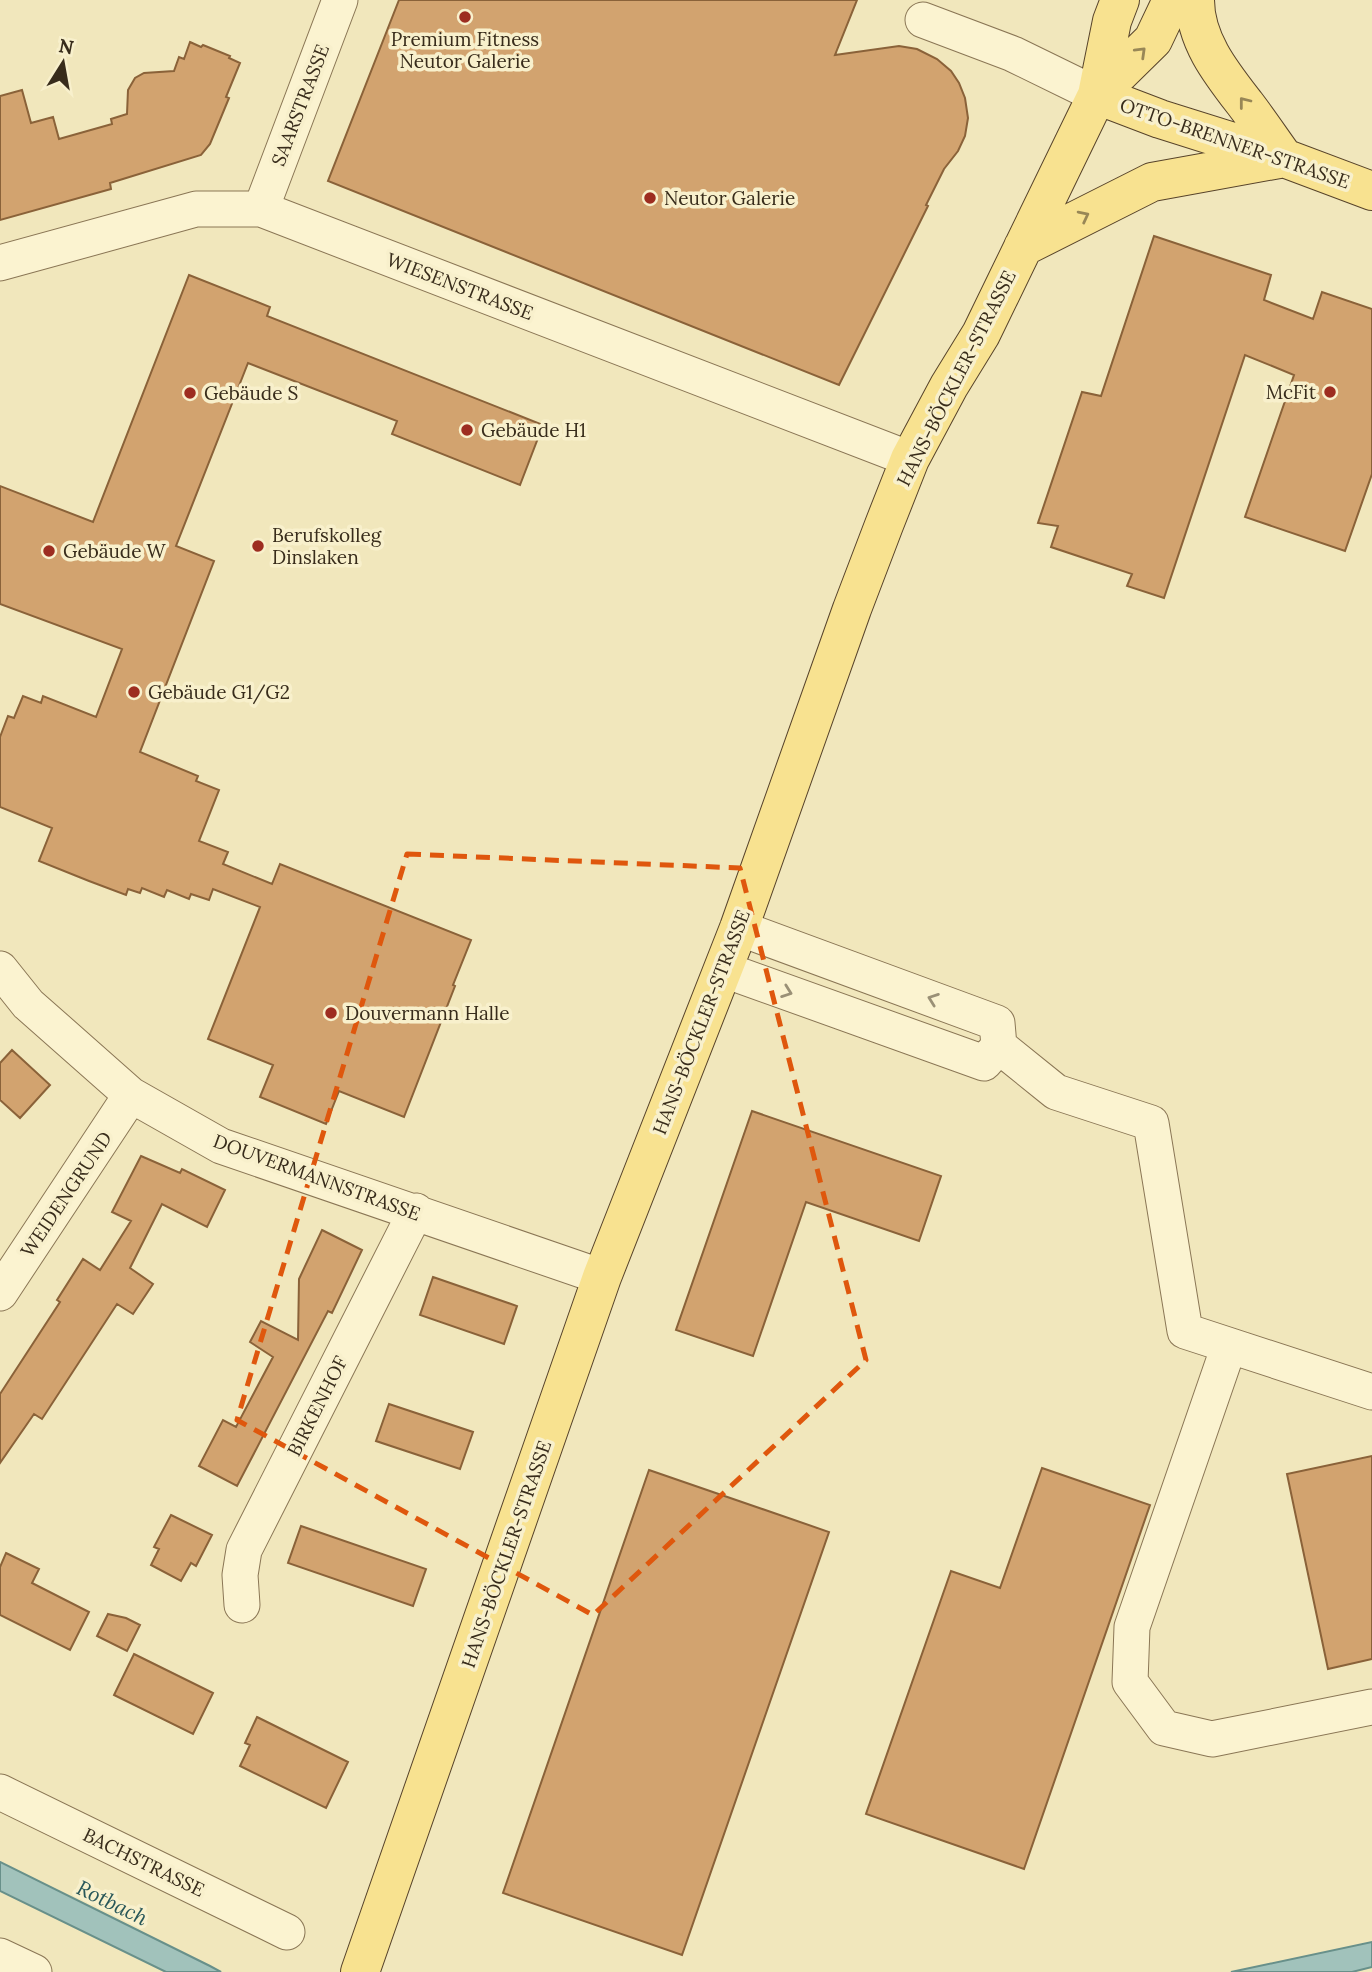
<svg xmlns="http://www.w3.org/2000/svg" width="1372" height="1972" viewBox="0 0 1372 1972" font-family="Lora,serif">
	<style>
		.water { fill: #a1c2bb; stroke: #68908a; stroke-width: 2 }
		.building { fill: #d2a36f; stroke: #8a6239; stroke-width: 2 }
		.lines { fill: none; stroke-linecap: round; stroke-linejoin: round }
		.minor-casing { stroke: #8a7655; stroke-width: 37 }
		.major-casing { stroke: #57432a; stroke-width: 40 }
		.minor { stroke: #fbf3d0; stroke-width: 35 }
		.major { stroke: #f8e290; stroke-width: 38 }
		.oneway { stroke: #988756 }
		.oneway2 { stroke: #9a9076 }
		.marked { fill: none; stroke: #df570d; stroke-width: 5; stroke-dasharray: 14 9; stroke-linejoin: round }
		.poi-dot { fill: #9d2d20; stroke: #f8f0cc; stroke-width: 2.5 }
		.labels { text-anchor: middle; stroke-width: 7; stroke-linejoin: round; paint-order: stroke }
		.poi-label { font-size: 19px; fill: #382c1b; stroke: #f8f0cc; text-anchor: start }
		.street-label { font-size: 19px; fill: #382c1b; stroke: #f8f0cc }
		.water-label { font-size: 21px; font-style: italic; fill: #295759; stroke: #f8f0cc }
	</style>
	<rect width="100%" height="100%" fill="#f1e7bc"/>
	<path class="water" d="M 0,1862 L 210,1966 L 221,1972 L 166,1972 L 0,1891 Z
		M 1372,1942 L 1372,1967 L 1352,1972 L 1231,1972 Z"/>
	<path class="building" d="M 399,0 L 857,0 L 835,55 L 899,46 L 917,49 L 937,59 L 951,71 L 959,83 L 965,98 L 968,118 L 965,136 L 958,151 L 944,169 L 926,205 L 928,206 L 839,385 L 328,181 Z
		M 190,42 L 201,47 L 203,45 L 230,56 L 229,58 L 240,63 L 226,97 L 229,98 L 210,144 L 201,155 L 110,183 L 111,189 L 0,220 L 0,96 L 22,90 L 31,123 L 53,117 L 59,139 L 112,124 L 111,119 L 127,114 L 128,90 L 135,78 L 144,73 L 174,71 L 179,57 L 184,59 Z
		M 1154,236 L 1271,275 L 1264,300 L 1313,319 L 1322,292 L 1372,309 L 1372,474 L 1345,551 L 1245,517 L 1294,375 L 1245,355 L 1164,598 L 1127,586 L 1132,574 L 1051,547 L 1058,526 L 1038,523 L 1082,392 L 1101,396 Z
		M 189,275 L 270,307 L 267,316 L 543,425 L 520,485 L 392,434 L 397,421 L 248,363 L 176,546 L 214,561 L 140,752 L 198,776 L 196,781 L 219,790 L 199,841 L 228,852 L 223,864 L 272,884 L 280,864 L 471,940 L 453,985 L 455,986 L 404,1117 L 339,1091 L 326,1124 L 260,1097 L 273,1065 L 208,1039 L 260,907 L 213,889 L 209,900 L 191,894 L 189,899 L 167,890 L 164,897 L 142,888 L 140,893 L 128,889 L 126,895 L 89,881 L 39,861 L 52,828 L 0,807 L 0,737 L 8,716 L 14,718 L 23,696 L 41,703 L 43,696 L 96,717 L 122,649 L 0,604 L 0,486 L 93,522 Z
		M 12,1050 L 50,1085 L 20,1118 L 0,1100 L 0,1063 Z
		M 752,1111 L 941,1176 L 919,1241 L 806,1202 L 753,1356 L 676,1330 Z
		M 141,1156 L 180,1173 L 182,1169 L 225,1190 L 207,1227 L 162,1204 L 130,1268 L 153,1284 L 133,1314 L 117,1304 L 42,1419 L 34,1414 L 0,1463 L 0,1394 L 60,1302 L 57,1300 L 83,1259 L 100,1270 L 131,1221 L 112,1212 Z
		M 322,1230 L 362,1250 L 332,1313 L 328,1311 L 237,1486 L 199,1466 L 223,1420 L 236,1427 L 273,1357 L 250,1342 L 261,1321 L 298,1340 L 299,1279 Z
		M 433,1277 L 517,1306 L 504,1344 L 420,1315 Z
		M 389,1404 L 473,1432 L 460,1469 L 376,1441 Z
		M 1372,1456 L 1372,1659 L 1328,1669 L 1287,1474 Z
		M 1042,1468 L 1150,1505 L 1024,1869 L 866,1814 L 951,1571 L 1000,1588 Z
		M 649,1470 L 829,1532 L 682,1955 L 503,1893 Z
		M 171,1515 L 212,1535 L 196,1566 L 191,1563 L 181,1581 L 151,1565 L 159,1549 L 154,1547 Z
		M 301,1526 L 426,1569 L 413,1606 L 288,1563 Z
		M 6,1553 L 39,1569 L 32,1583 L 89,1612 L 70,1650 L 0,1615 L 0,1567 Z
		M 108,1614 L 126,1618 L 140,1625 L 127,1651 L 97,1636 Z
		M 134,1654 L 213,1693 L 193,1734 L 114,1695 Z
		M 257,1717 L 348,1762 L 326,1808 L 240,1766 L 250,1745 L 245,1743 Z"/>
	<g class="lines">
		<defs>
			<path id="minor" d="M 923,20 L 1013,54 L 1097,95
				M 261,209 L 340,0
				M 0,263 L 196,209 L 261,209 L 910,459
				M 0,969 L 28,1004 L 131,1095 L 221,1146 L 602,1277
				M 722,969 L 984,1063 L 999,1046 L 997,1023 L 739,928
				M 999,1046 L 1056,1092 L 1151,1123 L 1185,1331 L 1372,1392
				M 0,1293 L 131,1095
				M 1229,1346 L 1132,1627 L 1130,1682 L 1164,1728 L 1212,1739 L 1372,1707
				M 242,1605 L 240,1575 L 244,1550 L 416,1211
				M 0,1792 L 287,1932
				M 0,1956 L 34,1972"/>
			<path id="major" d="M 1195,0 C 1195,41 1222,74 1246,105 C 1259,122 1271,140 1284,158
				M 1097,95 L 1160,119 L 1284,158 L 1372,191
				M 1097,95 L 1153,40 L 1172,0
				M 1023,247 L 1152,182 L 1279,159
				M 360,1972 L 602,1277 L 739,928 L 852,609 L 884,525 L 910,459 L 949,386 L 981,334 L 1097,95 L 1112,21 L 1120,0"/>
		</defs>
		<use href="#minor" class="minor-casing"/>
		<use href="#major" class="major-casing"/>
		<use href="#minor" class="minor"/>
		<use href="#major" class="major"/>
	</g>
	<defs><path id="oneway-chevron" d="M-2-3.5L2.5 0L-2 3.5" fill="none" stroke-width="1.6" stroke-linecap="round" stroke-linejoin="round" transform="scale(1.75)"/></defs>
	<g class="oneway">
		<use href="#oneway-chevron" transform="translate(1141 52) rotate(-44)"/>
		<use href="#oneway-chevron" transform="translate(1244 102) rotate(-128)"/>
		<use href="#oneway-chevron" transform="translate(1084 216) rotate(-27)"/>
	</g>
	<g class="oneway2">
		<use href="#oneway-chevron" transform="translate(787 992) rotate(20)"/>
		<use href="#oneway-chevron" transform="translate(933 999) rotate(-160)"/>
	</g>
	<path class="marked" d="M 407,854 L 740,868 L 866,1360 L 593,1615 L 237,1420 Z"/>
	<g class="poi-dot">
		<circle cx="465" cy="17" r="7"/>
		<circle cx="650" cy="198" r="7"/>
		<circle cx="1330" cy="392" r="7"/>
		<circle cx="190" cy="393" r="7"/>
		<circle cx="467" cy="430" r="7"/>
		<circle cx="258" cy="546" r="7"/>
		<circle cx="49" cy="551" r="7"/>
		<circle cx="134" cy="692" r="7"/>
		<circle cx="331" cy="1013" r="7"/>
	</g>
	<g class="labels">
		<g class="poi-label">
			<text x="465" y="46" text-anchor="middle">Premium Fitness<tspan x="465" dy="22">Neutor Galerie</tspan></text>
			<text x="664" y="205">Neutor Galerie</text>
			<text x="1316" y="399" text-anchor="end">McFit</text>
			<text x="204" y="400">Gebäude S</text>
			<text x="481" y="437">Gebäude H1</text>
			<text x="272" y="542">Berufskolleg<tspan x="272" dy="22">Dinslaken</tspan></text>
			<text x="63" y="558">Gebäude W</text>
			<text x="148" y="699">Gebäude G1/G2</text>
			<text x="345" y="1020">Douvermann Halle</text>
		</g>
		<g class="street-label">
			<text transform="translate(300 105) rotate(-69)" y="7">SAARSTRASSE</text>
			<text transform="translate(1235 143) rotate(19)" y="7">OTTO-BRENNER-STRASSE</text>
			<text transform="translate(460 286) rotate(21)" y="7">WIESENSTRASSE</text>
			<text transform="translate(956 378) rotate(-63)" y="7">HANS-BÖCKLER-STRASSE</text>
			<text transform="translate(701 1022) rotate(-69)" y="7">HANS-BÖCKLER-STRASSE</text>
			<text transform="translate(317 1177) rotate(20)" y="7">DOUVERMANNSTRASSE</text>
			<text transform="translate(66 1194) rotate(-56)" y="7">WEIDENGRUND</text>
			<text transform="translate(317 1406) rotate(-63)" y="7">BIRKENHOF</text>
			<text transform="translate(506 1554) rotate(-71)" y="7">HANS-BÖCKLER-STRASSE</text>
			<text transform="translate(144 1862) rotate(26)" y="7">BACHSTRASSE</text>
		</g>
		<g class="water-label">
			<text transform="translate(112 1903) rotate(26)" y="7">Rotbach</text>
		</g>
	</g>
	<g transform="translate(63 63) rotate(11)" stroke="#f8f0cc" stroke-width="5" paint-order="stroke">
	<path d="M0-5L12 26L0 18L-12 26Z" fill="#382c1b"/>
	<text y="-10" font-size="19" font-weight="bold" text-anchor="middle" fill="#382c1b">N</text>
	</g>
</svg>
